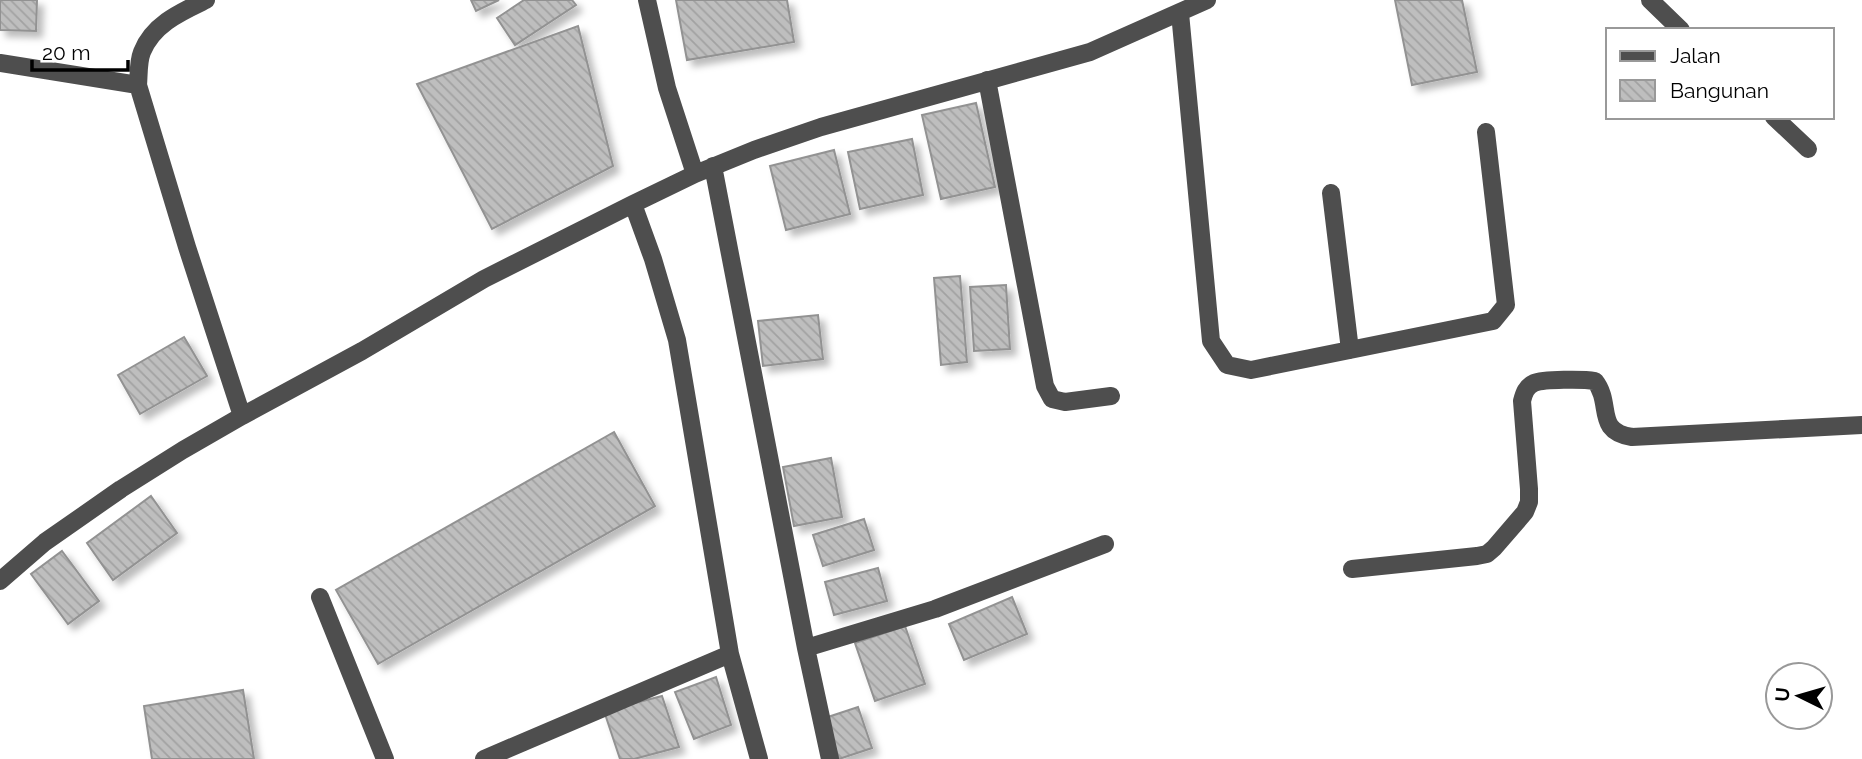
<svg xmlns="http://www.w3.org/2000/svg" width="1862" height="759" viewBox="0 0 1862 759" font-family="Raleway,sans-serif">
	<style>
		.building { fill: url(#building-back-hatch); stroke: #929292; stroke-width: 2; filter: url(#shadow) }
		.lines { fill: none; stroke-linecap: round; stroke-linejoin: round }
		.minor { stroke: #4e4e4e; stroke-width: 18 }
	</style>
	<defs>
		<pattern id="building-back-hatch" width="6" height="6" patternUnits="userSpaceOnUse" patternTransform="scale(1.75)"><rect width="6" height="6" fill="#bebebe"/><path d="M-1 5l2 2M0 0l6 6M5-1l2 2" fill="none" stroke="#a2a2a2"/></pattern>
		<filter id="shadow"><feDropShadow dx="6" dy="6" stdDeviation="3.5" flood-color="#0004"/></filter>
	</defs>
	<rect width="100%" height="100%" fill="#fff"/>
	<path class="building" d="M 0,0 L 37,0 L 36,31 L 0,30 Z
		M 471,0 L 499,0 L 476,11 Z
		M 524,0 L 572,0 L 576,5 L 515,45 L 497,18 Z
		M 676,0 L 787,0 L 794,42 L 687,60 Z
		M 1395,0 L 1462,0 L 1477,72 L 1412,85 Z
		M 578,26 L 613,166 L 492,229 L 417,84 Z
		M 976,103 L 995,187 L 941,199 L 922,115 Z
		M 912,139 L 923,195 L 860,209 L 848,152 Z
		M 834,150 L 850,214 L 786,230 L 770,166 Z
		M 960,276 L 967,362 L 941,365 L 934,278 Z
		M 1006,285 L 1010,349 L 974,351 L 970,287 Z
		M 818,315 L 823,359 L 763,366 L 758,321 Z
		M 184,337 L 207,376 L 140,414 L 118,375 Z
		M 614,432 L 655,506 L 378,664 L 336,590 Z
		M 831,458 L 842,517 L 794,526 L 783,467 Z
		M 151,496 L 177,533 L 113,580 L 87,543 Z
		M 864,519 L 874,550 L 823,566 L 813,535 Z
		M 62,551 L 99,601 L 68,624 L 31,574 Z
		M 878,568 L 887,601 L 834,615 L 825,582 Z
		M 1012,597 L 1027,634 L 964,660 L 949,624 Z
		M 905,626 L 925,684 L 875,701 L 855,643 Z
		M 716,677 L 731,725 L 694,739 L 675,692 Z
		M 243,690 L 254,759 L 152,759 L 144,706 Z
		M 662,696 L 679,747 L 634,759 L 620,759 L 604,711 Z
		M 858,707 L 872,748 L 839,759 L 825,718 Z"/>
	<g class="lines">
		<path class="minor" d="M 206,0 C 181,12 153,24 142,52 C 138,62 139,74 138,85 L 187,247 L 242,416
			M 647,0 L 667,88 L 695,174
			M 1650,0 L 1681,30
			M 1180,13 L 1211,341 L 1227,365 L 1251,370 L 1493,321 L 1506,305 L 1486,132
			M 0,63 L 138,85
			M 987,80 L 1045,386 L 1052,399 L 1065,402 L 1111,396
			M 1774,117 L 1808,149
			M 713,166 L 806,648 L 830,759
			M 1331,193 L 1350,350
			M 633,204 L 653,259 L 677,340 L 730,654 L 759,759
			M 1352,569 L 1477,556 L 1487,554 L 1494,548 L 1525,512 L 1529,502 L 1529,489 L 1522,401 C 1524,393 1526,387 1534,383 C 1543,379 1584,379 1595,381 C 1613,404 1594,431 1632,437 L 1862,425
			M 0,581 L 45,542 L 121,489 L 183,450 L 242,416 L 362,351 L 484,279 L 633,204 L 695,174 L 754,150 L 821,127 L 1090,52 L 1207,0
			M 320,597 L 385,759
			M 806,648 L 935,609 L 1105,544
			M 484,759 L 730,654"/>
	</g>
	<rect x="1606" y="28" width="228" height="91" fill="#ffffff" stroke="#999999" stroke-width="2"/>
	<rect x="1620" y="51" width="35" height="10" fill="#4e4e4e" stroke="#999999" stroke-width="2"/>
	<text x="1670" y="63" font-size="21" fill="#000000">Jalan</text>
	<rect x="1620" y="80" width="35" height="21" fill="url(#building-back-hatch)" stroke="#999999" stroke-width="2"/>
	<text x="1670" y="98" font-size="21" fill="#000000">Bangunan</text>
	<g transform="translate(1799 696) rotate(275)"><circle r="33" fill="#ffffff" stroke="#999999" stroke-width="2"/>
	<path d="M0-5L12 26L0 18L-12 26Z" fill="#000000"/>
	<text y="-10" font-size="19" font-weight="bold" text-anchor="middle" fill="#000000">U</text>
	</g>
	<path d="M32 60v10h96v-10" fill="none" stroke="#000000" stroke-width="3.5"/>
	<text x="42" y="60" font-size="21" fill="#000000" stroke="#ffffff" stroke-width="5" paint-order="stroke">20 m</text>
</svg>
